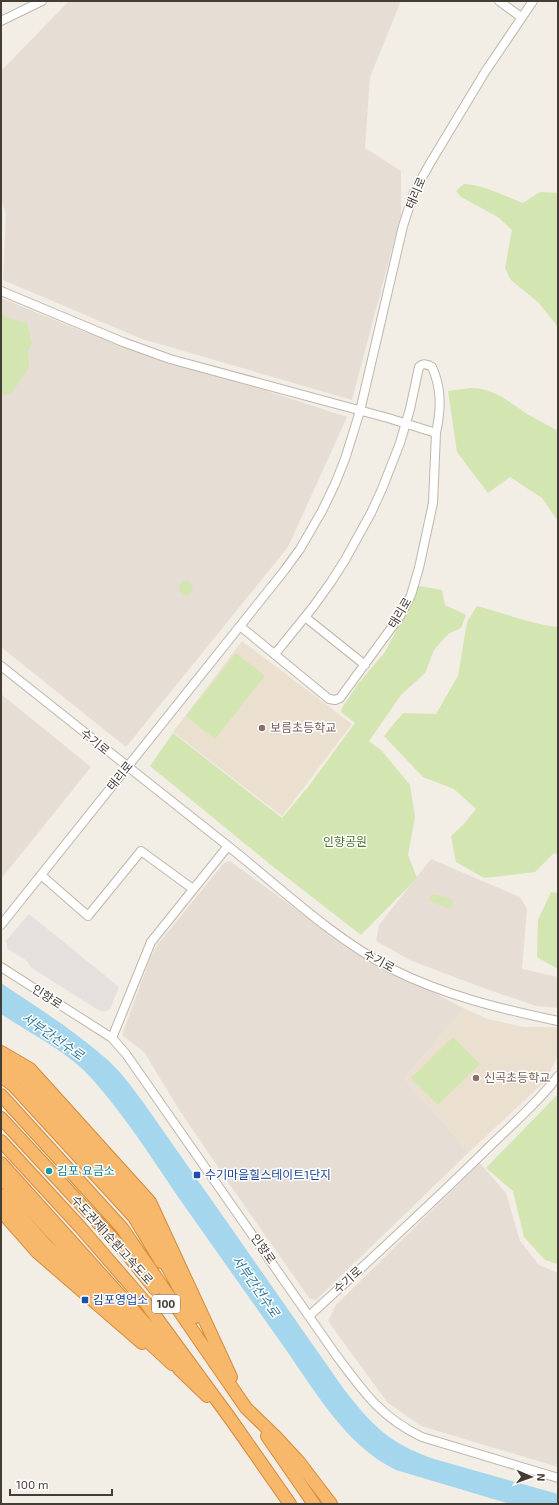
<svg xmlns="http://www.w3.org/2000/svg" width="559" height="1505" viewBox="0 0 559 1505" font-family="'Exo 2','Noto Sans KR',sans-serif">
	<style>
		.residential { fill: #e6ded4 }
		.education { fill: #ebe0d0 }
		.green { fill: #d3e5b0 }
		.parking { fill: #e3e0dd }
		.water { fill: #a4d7ed }
		.lines { fill: none; stroke-linecap: round; stroke-linejoin: round }
		.minor-casing { stroke: #c0b6ac; stroke-width: 10 }
		.highway-casing { stroke: #d68b3b; stroke-width: 14 }
		.minor { stroke: #fff; stroke-width: 8 }
		.highway { stroke: #f7b86b; stroke-width: 12 }
		.education-dot { fill: #8d6e63; stroke: #fff; stroke-width: 1.5 }
		.culture-dot { fill: #0f9aa8; stroke: #fff; stroke-width: 1.5 }
		.transit-dot { fill: #1a4fb4; stroke: #fff; stroke-width: 1.5 }
		.labels { text-anchor: middle; stroke-width: 3; stroke-linejoin: round; paint-order: stroke }
		.shield { fill: #fff; stroke: #7c7772; stroke-width: 1 }
		.shield-label { font-size: 11px; font-weight: bold; fill: #443d35 }
		.street-label { font-size: 12px; fill: #443d35; stroke: #fff }
		.education-label { font-size: 12px; fill: #785e54; stroke: #fff; text-anchor: start }
		.park-label { font-size: 12px; fill: #4f732b; stroke: #fff }
		.culture-label { font-size: 12px; fill: #0d838f; stroke: #fff; text-anchor: start }
		.transit-label { font-size: 12px; fill: #164399; stroke: #fff; text-anchor: start }
		.water-label { font-size: 13px; font-style: italic; fill: #307a9c; stroke: #fff }
	</style>
	<rect width="100%" height="100%" fill="#f2ede5"/>
	<path class="residential" d="M 69,1 L 401,1 L 370,77 L 365,148 L 401,171 L 401,215 L 352,400 L 142,339 L 3,280 L 6,215 L 1,198 L 1,71 Z
		M 1,298 L 77,329 L 347,417 L 288,547 L 126,747 L 1,647 Z
		M 1,694 L 91,767 L 1,879 Z
		M 431,859 L 520,897 L 527,909 L 522,969 L 558,977 L 558,1008 L 536,1006 L 478,986 L 412,961 L 376,941 L 379,925 Z
		M 230,861 L 338,940 L 383,970 L 423,987 L 465,1009 L 406,1076 L 407,1081 L 469,1152 L 316,1300 L 310,1299 L 237,1195 L 180,1111 L 144,1052 L 122,1035 L 151,956 L 158,944 L 224,863 Z
		M 480,1163 L 506,1193 L 520,1241 L 539,1265 L 558,1273 L 558,1467 L 421,1426 L 387,1402 L 328,1321 L 336,1305 Z"/>
	<path class="education" d="M 242,641 L 352,724 L 282,816 L 173,732 Z
		M 465,1009 L 488,1019 L 523,1027 L 558,1027 L 558,1056 L 545,1081 L 469,1152 L 407,1081 L 406,1076 Z"/>
	<path class="green" d="M 464,184 C 484,185 504,196 523,203 L 540,192 L 558,193 L 558,327 L 539,303 L 511,280 L 505,268 L 512,230 L 498,217 L 461,197 L 456,191 Z
		M 1,313 L 8,318 L 27,323 L 32,344 L 28,351 L 29,367 L 11,394 L 1,395 Z
		M 471,388 C 494,388 509,402 527,414 C 537,420 548,425 558,431 L 558,521 L 542,498 L 510,477 L 488,493 L 457,452 L 448,391 Z
		M179 588a7 7 0 1 1 14 0a7 7 0 1 1-14 0Z
		M 419,586 L 442,590 L 445,605 L 466,615 L 461,628 L 448,634 L 434,650 L 425,673 L 401,695 L 369,741 L 382,751 L 410,785 L 415,817 L 408,855 L 417,878 L 361,935 L 276,869 L 150,766 L 173,733 L 282,818 L 308,787 L 355,723 L 341,712 L 342,708 L 358,684 L 385,652 Z
		M 477,606 C 504,613 530,624 558,627 L 558,855 L 554,853 L 535,872 L 484,878 L 456,862 L 451,836 L 463,825 L 476,809 L 454,789 L 423,777 L 384,736 L 403,713 L 436,714 L 458,676 L 467,622 Z
		M 236,653 L 265,676 L 215,739 L 186,716 Z
		M 551,892 L 558,893 L 558,969 L 537,957 L 538,920 Z
		M 432,894 L 436,895 L 439,895 L 454,900 L 450,909 L 429,901 Z
		M 453,1037 L 480,1064 L 438,1105 L 411,1078 Z
		M 558,1094 L 558,1264 L 545,1260 L 524,1237 L 513,1191 L 486,1168 Z"/>
	<path class="parking" d="M 29,914 L 119,987 L 110,1009 L 104,1012 L 100,1011 L 32,968 L 26,960 L 8,949 L 6,941 Z"/>
	<path class="water" d="M 1,983 C 35,1006 72,1029 103,1056 C 119,1069 131,1086 143,1102 L 343,1388 C 372,1425 388,1443 434,1459 L 558,1494 L 558,1504 L 510,1504 L 396,1470 C 345,1445 316,1392 284,1347 C 248,1296 212,1245 176,1194 C 150,1155 124,1115 93,1080 C 70,1053 31,1034 1,1014 Z"/>
	<g class="lines">
		<defs>
			<path id="minor" d="M 499,1 L 521,17
				M 1,21 L 42,1
				M 1,291 L 123,342 L 170,359 L 388,418 L 436,433 L 433,503 L 419,568 L 411,595 L 400,616 L 340,698 L 335,700 L 329,699 L 240,626
				M 305,617 L 365,665
				M 275,654 L 313,607 L 331,582 L 345,560 L 371,513 L 382,489 L 400,443 L 410,409 L 419,367 C 423,363 428,364 432,367 C 442,389 441,410 436,433
				M 1,666 C 76,726 152,786 228,846 C 281,888 331,937 392,969 C 443,995 501,1009 558,1021
				M 41,875 L 88,916 L 141,851 L 193,889
				M 1,925 L 284,571 L 300,549 L 322,511 L 335,484 L 345,459 L 360,411 L 403,226 L 414,192 L 429,165 L 485,72 L 533,1
				M 1,967 L 112,1038 L 126,1054 L 336,1355 C 363,1391 380,1417 422,1437 L 558,1478
				M 112,1038 L 151,942 L 228,846
				M 309,1316 C 368,1262 427,1208 484,1152 C 508,1128 538,1103 558,1076"/>
			<path id="highway" d="M 1,1052 L 30,1069 L 150,1202 L 231,1377
				M 1,1064 L 23,1078 L 142,1210 L 169,1262
				M 1,1076 L 14,1086 L 134,1217 L 161,1262
				M 1,1095 L 122,1228 L 246,1408 L 276,1437 L 299,1462 L 331,1504
				M 1,1118 L 127,1254 L 155,1289
				M 1,1141 L 81,1228 L 145,1302 L 232,1421 L 290,1504
				M 1,1163 L 188,1371
				M 1,1178 L 105,1290
				M 1,1195 L 46,1245 L 99,1295
				M 1,1211 L 37,1252 L 142,1343
				M 162,1257 L 195,1317
				M 96,1287 L 150,1340
				M 143,1337 L 172,1364
				M 179,1369 L 207,1396
				M 267,1436 L 314,1504"/>
		</defs>
		<use href="#minor" class="minor-casing"/>
		<use href="#highway" class="highway-casing"/>
		<use href="#minor" class="minor"/>
		<use href="#highway" class="highway"/>
	</g>
	<g class="education-dot">
		<circle cx="262" cy="728" r="4"/>
		<circle cx="476" cy="1078" r="4"/>
	</g>
	<circle class="culture-dot" cx="49" cy="1171" r="4"/>
	<g class="transit-dot">
		<rect x="193" y="1171" width="8" height="8" rx="2"/>
		<rect x="81" y="1296" width="8" height="8" rx="2"/>
	</g>
	<g class="labels">
		<rect class="shield" x="152" y="1295" width="28" height="18" rx="3"/>
		<g class="shield-label">
			<text x="166" y="1308">100</text>
		</g>
		<g class="street-label">
			<text transform="translate(416 193) rotate(-67)" y="4">태리로</text>
			<text transform="translate(400 613) rotate(-59)" y="4">태리로</text>
			<text transform="translate(95 742) rotate(39)" y="4">수기로</text>
			<text transform="translate(120 776) rotate(-51)" y="4">태리로</text>
			<text transform="translate(379 961) rotate(29)" y="4">수기로</text>
			<text transform="translate(47 997) rotate(33)" y="4">인향로</text>
			<text transform="translate(112 1240) rotate(48)" y="4">수도권제1순환고속도로</text>
			<text transform="translate(263 1249) rotate(55)" y="4">인향로</text>
			<text transform="translate(348 1280) rotate(-42)" y="4">수기로</text>
		</g>
		<g class="education-label">
			<text x="270" y="732">보름초등학교</text>
			<text x="484" y="1082">신곡초등학교</text>
		</g>
		<g class="park-label">
			<text x="345" y="846">인향공원</text>
		</g>
		<g class="culture-label">
			<text x="57" y="1175">김포 요금소</text>
		</g>
		<g class="transit-label">
			<text x="205" y="1179">수기마을힐스테이트1단지</text>
			<text x="93" y="1304">김포영업소</text>
		</g>
		<g class="water-label">
			<text transform="translate(53 1036) rotate(35)" y="5">서부간선수로</text>
			<text transform="translate(256 1286) rotate(55)" y="5">서부간선수로</text>
		</g>
	</g>
	<rect width="559" height="1505" fill="none" stroke="#443d35" stroke-width="4"/>
	<g transform="translate(531 1477) rotate(92)" stroke="#ffffff" stroke-width="3" paint-order="stroke">
	<path d="M0-3L7 15L0 10L-7 15Z" fill="#443d35"/>
	<text y="-6" font-size="11" font-weight="bold" text-anchor="middle" fill="#443d35">N</text>
	</g>
	<path d="M10 1489v6h102v-6" fill="none" stroke="#443d35" stroke-width="2"/>
	<text x="16" y="1489" font-size="12" fill="#443d35" stroke="#ffffff" stroke-width="3" paint-order="stroke">100 m</text>
</svg>
